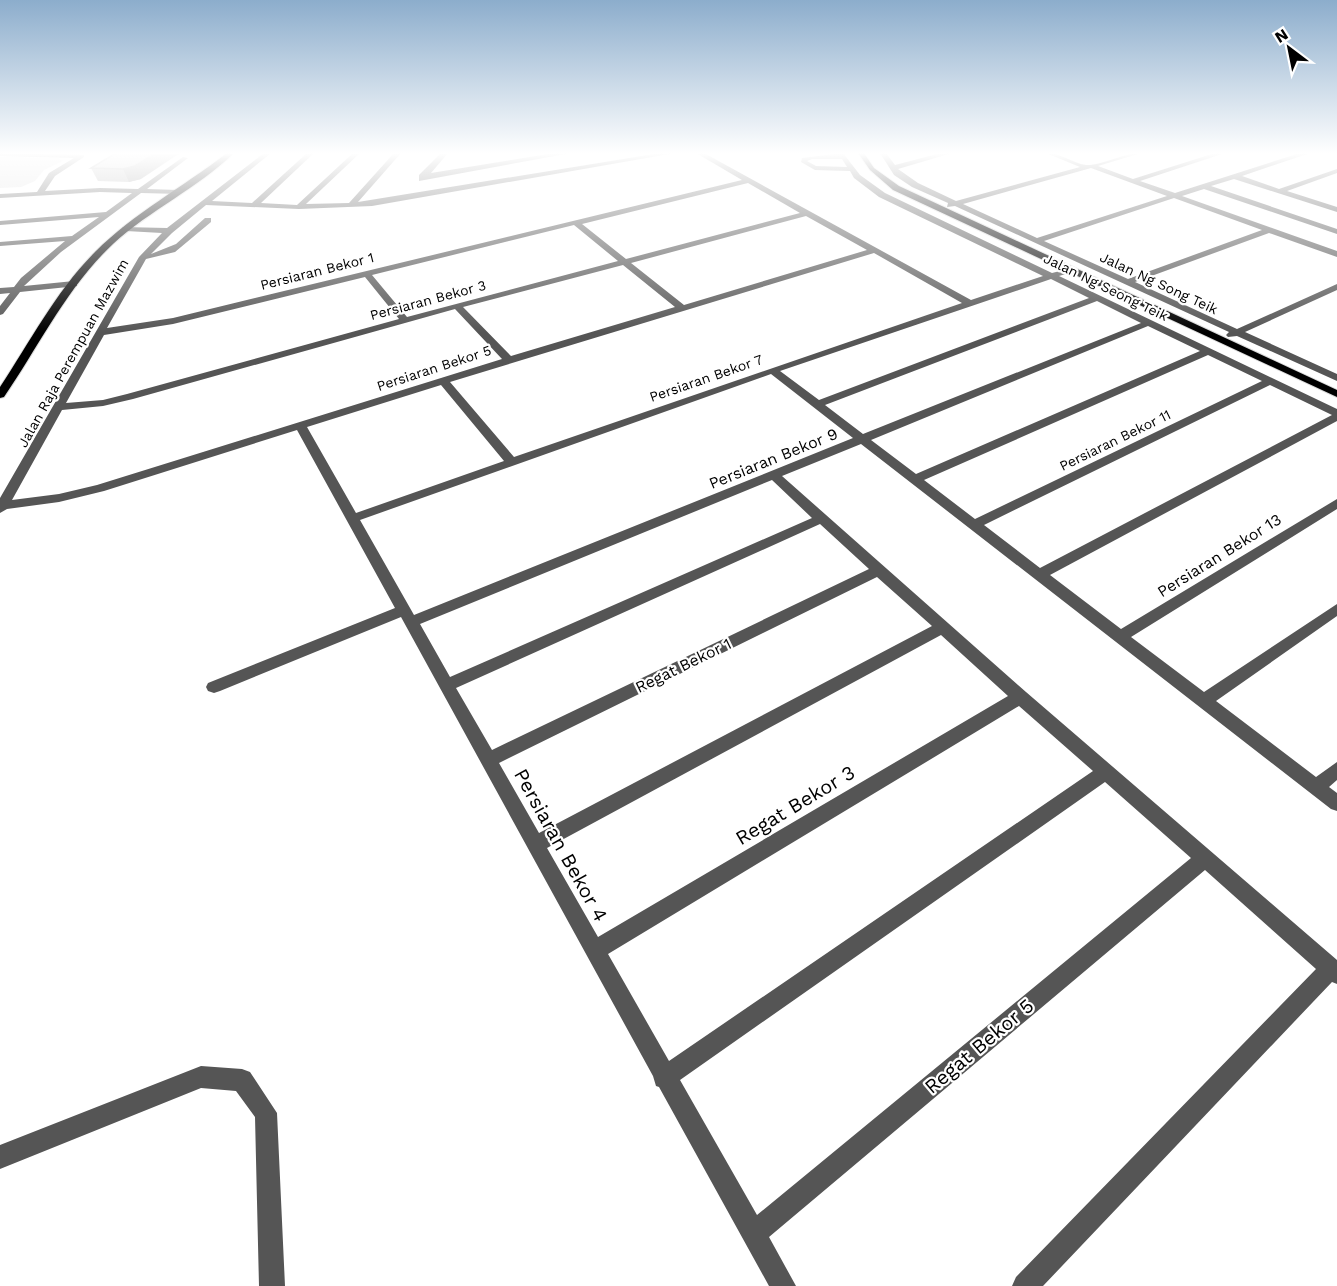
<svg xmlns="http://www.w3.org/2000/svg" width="1337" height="1286" viewBox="0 0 1337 1286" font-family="'Work Sans',sans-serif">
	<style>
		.green { fill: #dcdcdc }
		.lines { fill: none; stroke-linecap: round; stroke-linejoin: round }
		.major-casing { stroke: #dbdbdb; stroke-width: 2 }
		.minor { fill: #555; fill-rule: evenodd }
		.major { fill: #000; fill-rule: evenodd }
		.wall { fill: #a9a9a9 }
		.shaded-wall { fill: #898989 }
		.building { fill: #c4c4c4; stroke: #898989; stroke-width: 1.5 }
		.labels { text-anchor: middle; stroke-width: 4.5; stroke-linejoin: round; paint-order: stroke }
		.far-street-label { font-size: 14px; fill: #000; stroke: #fff }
		.street-label { font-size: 16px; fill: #000; stroke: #fff }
		.near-street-label { font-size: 20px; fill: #000; stroke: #fff }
	</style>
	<rect width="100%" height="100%" fill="#fff"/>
	<path class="green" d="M 0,157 L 57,158 L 63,161 L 44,170 L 35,181 L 21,187 L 0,188 Z"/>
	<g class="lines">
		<defs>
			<path id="major" d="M 227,153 L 234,153 C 198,188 150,210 113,244 C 67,287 39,346 4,397 L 0,398 L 0,387 C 30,342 56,291 95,252 C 134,213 183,187 227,153 Z
				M 858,153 L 864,153 L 874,168 L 899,186 L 1337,390 L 1337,397 L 893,190 L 870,170 Z"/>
		</defs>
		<use href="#major" class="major-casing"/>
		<path class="minor" d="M 0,153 L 84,155 L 84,157 L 55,176 L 45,191 L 100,188 L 138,189 L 183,157 L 188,158 L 147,189 L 178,190 L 181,194 L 141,193 L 61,252 L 24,286 L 74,281 L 77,282 L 77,286 L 20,292 L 3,314 L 0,315 L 0,306 L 10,293 L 0,294 L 0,288 L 14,287 L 21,278 L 65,241 L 0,246 L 0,242 L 72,236 L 99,217 L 0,225 L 0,221 L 106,212 L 132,193 L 100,192 L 0,198 L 0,194 L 37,192 L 49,173 L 74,158 L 0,156 Z
			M 264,153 L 271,153 L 212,201 L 252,203 L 307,153 L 314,153 L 261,203 L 297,205 L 353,153 L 360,153 L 306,204 L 349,203 L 394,153 L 401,153 L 358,202 L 660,153 L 675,153 L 372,206 L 299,209 L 206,205 L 172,233 L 151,254 L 176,244 L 205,218 L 211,218 L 211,222 L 175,252 L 146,259 L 107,328 L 173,318 L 742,180 L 696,153 L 704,153 L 971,300 L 1043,276 L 879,197 L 854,178 L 850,171 L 815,170 L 801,162 L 802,158 L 843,153 L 860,175 L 885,193 L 1052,273 L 1072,268 L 1072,272 L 1059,276 L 1337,409 L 1337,421 L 1050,575 L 1121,629 L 1337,499 L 1337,509 L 1131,637 L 1204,692 L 1337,604 L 1337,616 L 1216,701 L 1316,777 L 1337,762 L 1337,780 L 1329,787 L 1337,793 L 1337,811 L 1331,809 L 861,444 L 782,476 L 1026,692 L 1337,960 L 1337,984 L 1332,982 L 1043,1286 L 1012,1286 L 1016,1277 L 1316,969 L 1205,870 L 769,1237 L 796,1286 L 769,1286 L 659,1087 L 656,1086 L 653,1076 L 401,617 L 220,691 L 214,693 L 208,691 L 206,687 L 208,683 L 395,608 L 297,430 L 104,491 L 59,502 L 7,509 L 0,513 L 0,498 L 139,257 L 162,233 L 126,231 L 122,229 L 123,227 L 167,228 ZM 812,159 L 842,159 L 847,167 L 816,166 L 807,161 ZM 748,183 L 800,213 L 626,259 L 582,224 ZM 806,216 L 867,250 L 684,305 L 631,263 ZM 574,225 L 618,261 L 407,317 L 372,275 ZM 874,253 L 962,303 L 514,457 L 450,382 ZM 623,265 L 675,307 L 511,356 L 463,307 ZM 365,277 L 399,319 L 127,394 L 103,400 L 66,403 L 104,335 L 173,324 ZM 1051,279 L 1089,298 L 819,400 L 780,371 ZM 1097,301 L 1141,323 L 863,434 L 825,405 ZM 455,309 L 502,359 L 97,485 L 59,494 L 12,500 L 62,410 L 103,406 L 133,399 ZM 1148,326 L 1200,351 L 916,474 L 871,440 ZM 1208,355 L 1262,381 L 975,519 L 924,480 ZM 771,374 L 853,438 L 414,615 L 360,520 ZM 441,385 L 504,461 L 356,513 L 307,427 ZM 1270,385 L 1332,415 L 1040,568 L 984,525 ZM 772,480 L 812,518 L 450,677 L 420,624 ZM 820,524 L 869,569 L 492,750 L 456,688 ZM 877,577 L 932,626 L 539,833 L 499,763 ZM 941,635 L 1008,696 L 598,937 L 547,848 ZM 1019,706 L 1093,771 L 669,1061 L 608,954 ZM 1105,782 L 1191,858 L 757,1215 L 680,1080 Z
			M 441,153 L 448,153 L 431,173 L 555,153 L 571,153 L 419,181 L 419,175 Z
			M 880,153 L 886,153 L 895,165 L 941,153 L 952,153 L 898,169 L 918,183 L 956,201 L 1080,167 L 1046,153 C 1061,153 1072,163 1086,165 C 1100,166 1124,153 1141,153 L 1098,166 L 1133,179 L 1215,153 L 1225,153 L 1140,181 L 1175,193 L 1300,153 L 1310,153 L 1242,176 L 1279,189 L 1337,169 L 1337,173 L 1287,191 L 1337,207 L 1337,212 L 1234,179 L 1211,186 L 1337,229 L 1337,234 L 1204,189 L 1182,196 L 1337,251 L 1337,257 L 1269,233 L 1135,282 L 1237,329 L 1337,284 L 1337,290 L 1245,332 L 1337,374 L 1337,381 L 1237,336 L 1228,337 L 1226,335 L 1229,332 L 955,206 L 947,207 L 948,203 L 912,187 L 894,175 ZM 1091,168 L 1167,196 L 1037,238 L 963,204 ZM 1174,198 L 1262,230 L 1128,279 L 1044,241 Z
			M 201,1066 L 242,1069 L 250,1072 L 277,1113 L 285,1286 L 259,1286 L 255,1117 L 236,1091 L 201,1088 L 0,1169 L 0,1145 Z"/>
		<use href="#major" class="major"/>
	</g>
	<path class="wall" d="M 116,153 L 141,179 L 129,182 L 98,181 L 91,168 Z"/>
	<path class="shaded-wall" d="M 156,153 L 180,153 L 141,179 L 129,182 L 123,169 Z"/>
	<path class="building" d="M 116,153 L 156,153 L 135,166 L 123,169 L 91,168 Z"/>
	<linearGradient id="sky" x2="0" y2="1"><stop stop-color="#8cadcc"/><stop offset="0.46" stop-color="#fff"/><stop offset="1" stop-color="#fff" stop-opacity="0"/></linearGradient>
	<rect width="1337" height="333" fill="url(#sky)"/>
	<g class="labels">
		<g class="far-street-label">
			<text transform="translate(317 271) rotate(-14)" y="5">Persiaran Bekor 1</text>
			<text transform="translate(1159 283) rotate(25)" y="5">Jalan Ng Song Teik</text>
			<text transform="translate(1106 287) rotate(26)" y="5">Jalan Ng Seong Teik</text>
			<text transform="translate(428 300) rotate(-15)" y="5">Persiaran Bekor 3</text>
			<text transform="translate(73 353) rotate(-61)" y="5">Jalan Raja Perempuan Mazwim</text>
			<text transform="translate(434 368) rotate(-18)" y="5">Persiaran Bekor 5</text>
			<text transform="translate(706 378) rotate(-19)" y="5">Persiaran Bekor 7</text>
			<text transform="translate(1115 440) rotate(-26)" y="5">Persiaran Bekor 11</text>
		</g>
		<g class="street-label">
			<text transform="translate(773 458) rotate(-22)" y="6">Persiaran Bekor 9</text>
			<text transform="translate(1219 555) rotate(-32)" y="6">Persiaran Bekor 13</text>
			<text transform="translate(683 665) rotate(-26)" y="6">Regat Bekor 1</text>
		</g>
		<g class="near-street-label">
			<text transform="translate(795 805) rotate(-31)" y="7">Regat Bekor 3</text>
			<text transform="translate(561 845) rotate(61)" y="7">Persiaran Bekor 4</text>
			<text transform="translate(979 1046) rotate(-40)" y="7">Regat Bekor 5</text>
		</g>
	</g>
	<g transform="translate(1289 48) rotate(328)" stroke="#ffffff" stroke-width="4.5" paint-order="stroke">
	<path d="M0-4.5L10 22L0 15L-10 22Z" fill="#000000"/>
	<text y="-9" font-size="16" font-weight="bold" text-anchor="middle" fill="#000000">N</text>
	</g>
</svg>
